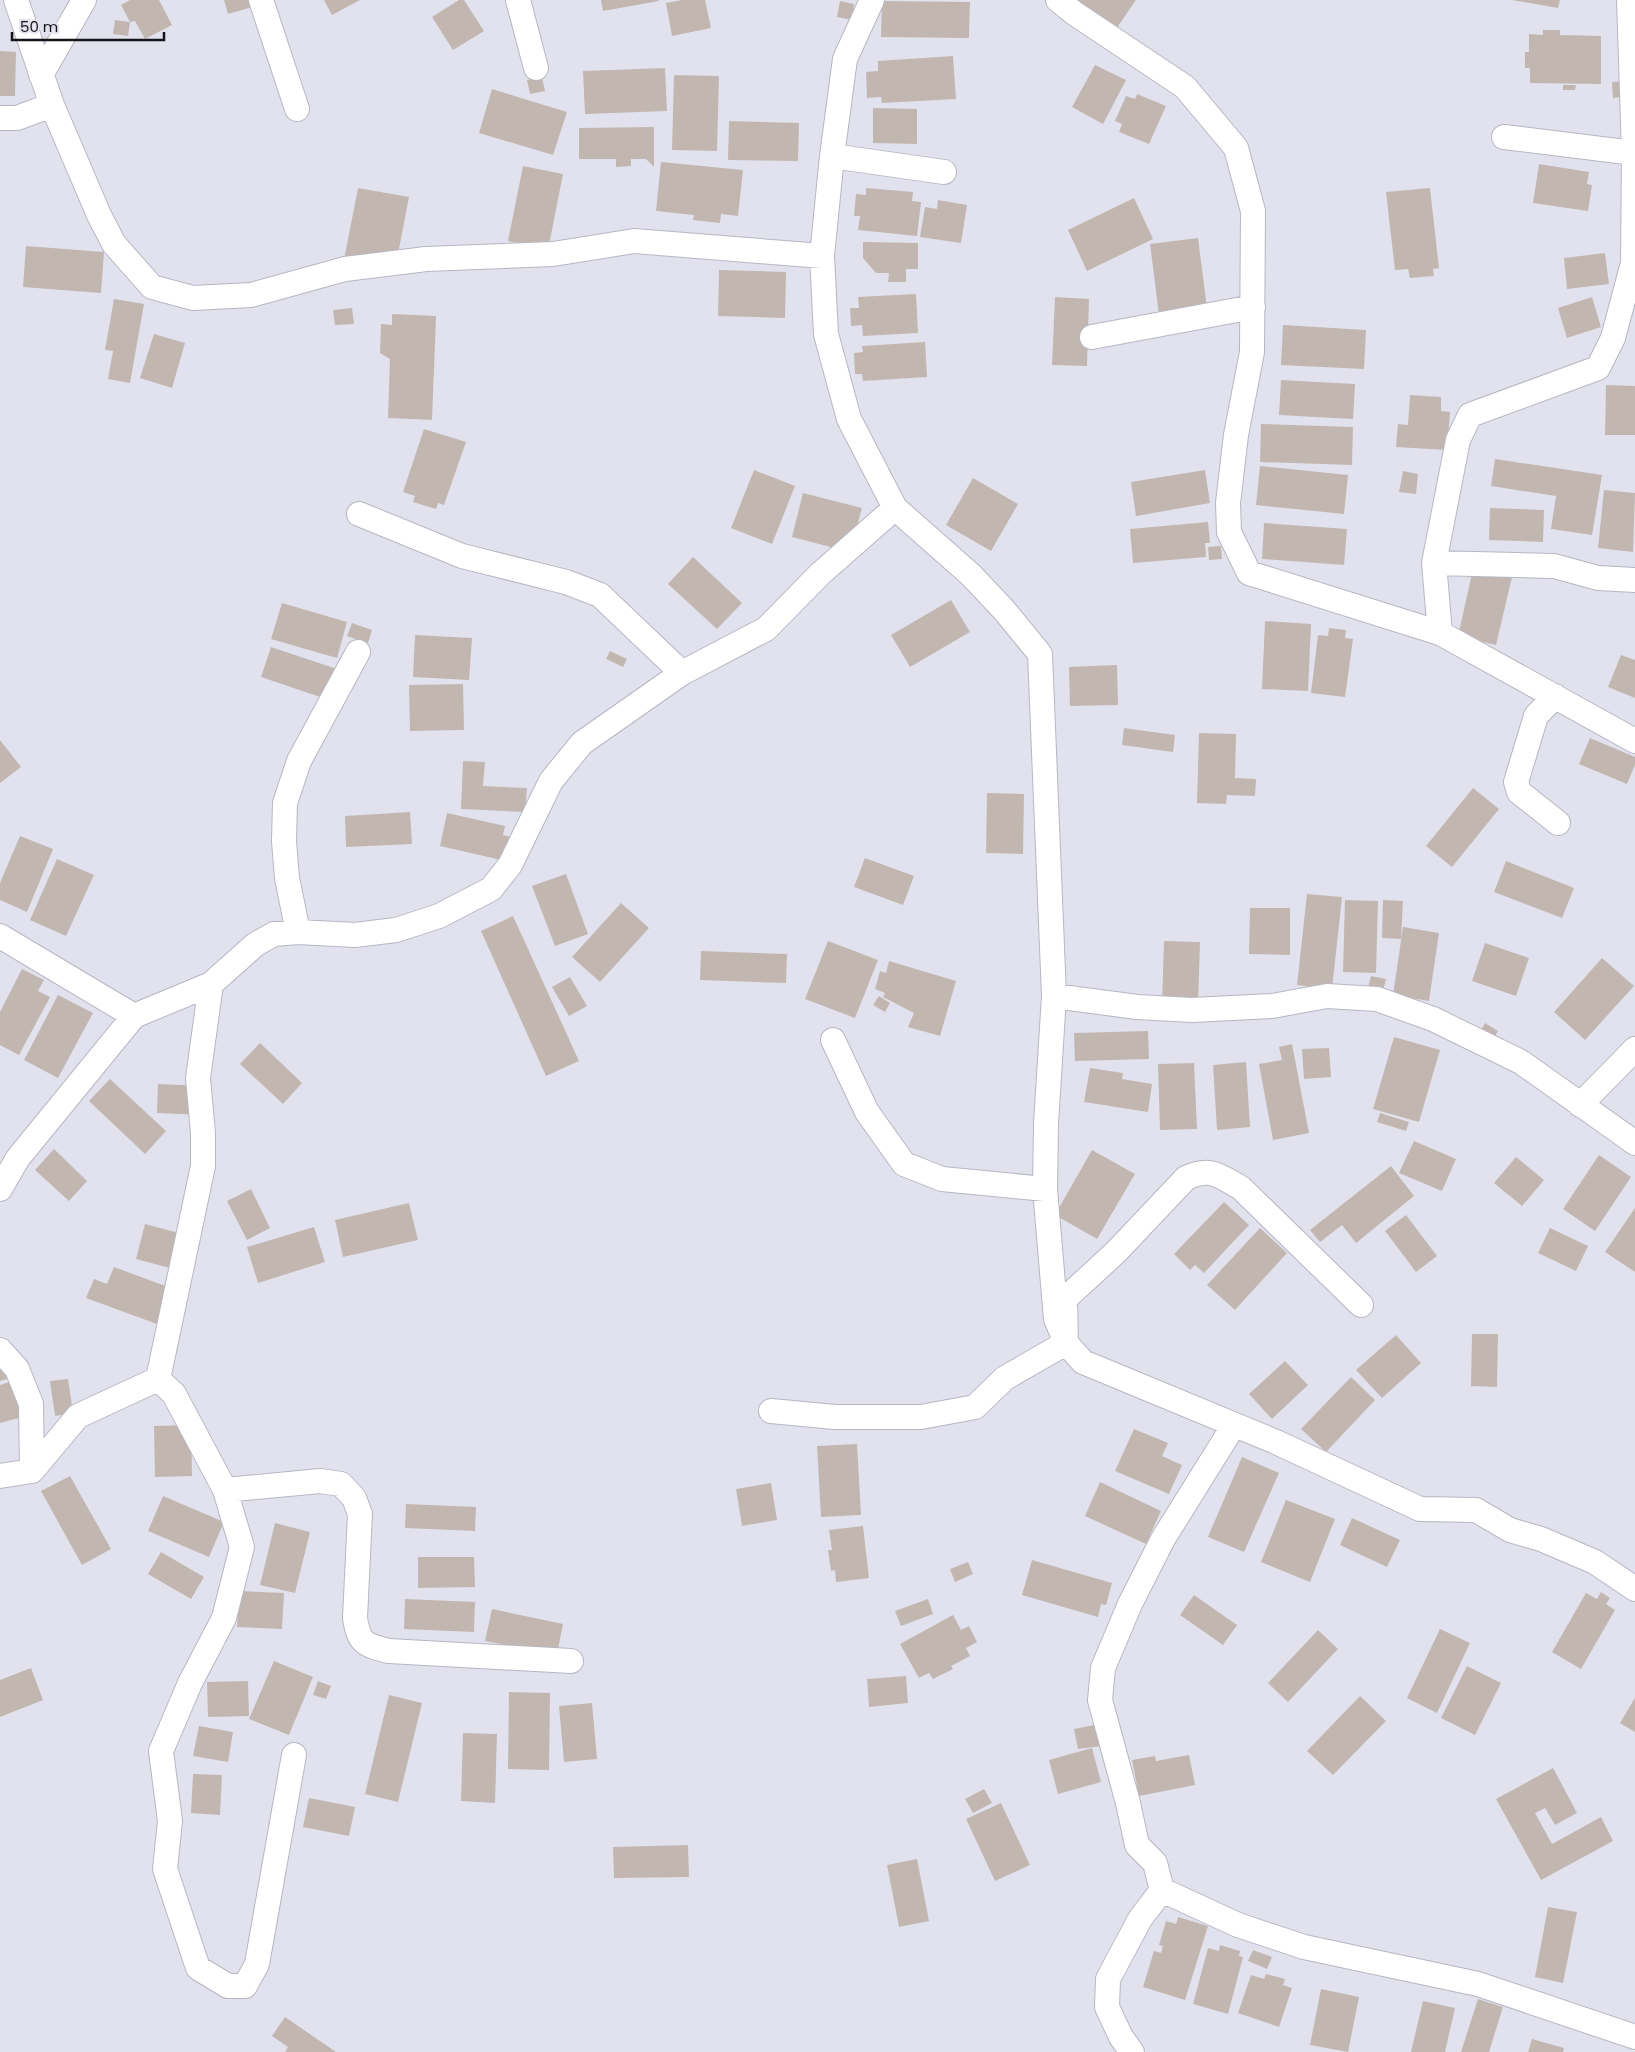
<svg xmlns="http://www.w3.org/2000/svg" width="1635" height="2052" viewBox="0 0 1635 2052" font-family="Poppins,sans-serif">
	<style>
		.building { fill: #c2b7b0 }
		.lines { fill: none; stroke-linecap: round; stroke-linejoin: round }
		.minor-casing { stroke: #b7b7c3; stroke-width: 26 }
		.minor { stroke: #fff; stroke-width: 24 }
	</style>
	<rect width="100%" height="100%" fill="#e2e2ee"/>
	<path class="building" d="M 130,0 L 159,0 L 172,25 L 145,39 L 135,21 L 130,22 L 121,5 Z
		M 224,0 L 269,0 L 270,2 L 228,14 Z
		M 324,0 L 360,0 L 332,15 Z
		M 459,0 L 464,0 L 484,31 L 453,50 L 432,17 Z
		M 601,0 L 658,0 L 659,1 L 603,11 Z
		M 682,0 L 705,0 L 711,28 L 672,36 L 666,3 Z
		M 1068,0 L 1136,0 L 1114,32 Z
		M 1512,0 L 1560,0 L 1558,8 Z
		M 840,1 L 854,4 L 852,20 L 837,17 Z
		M 882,1 L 970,2 L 969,38 L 881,37 Z
		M 115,20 L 130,22 L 128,36 L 113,34 Z
		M 1543,30 L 1560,30 L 1560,35 L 1601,36 L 1601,84 L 1530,83 L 1530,68 L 1525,68 L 1525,52 L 1529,52 L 1529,34 L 1543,35 Z
		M 0,51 L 16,52 L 15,96 L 0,96 Z
		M 953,56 L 956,99 L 882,103 L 881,97 L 867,98 L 866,72 L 878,71 L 878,61 Z
		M 1095,65 L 1126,80 L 1103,124 L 1072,107 Z
		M 665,68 L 667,111 L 585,114 L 583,71 Z
		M 674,75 L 719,76 L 717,151 L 672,150 Z
		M 542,77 L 545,91 L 530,94 L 527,80 Z
		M 1628,81 L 1629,96 L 1613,98 L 1612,82 Z
		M 1563,85 L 1576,85 L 1575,90 L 1563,90 Z
		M 492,89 L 567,112 L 553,155 L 479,133 Z
		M 1137,94 L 1166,106 L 1149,144 L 1119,132 L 1122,124 L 1115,121 L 1126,96 L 1135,99 Z
		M 873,108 L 917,109 L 917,144 L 873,143 Z
		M 729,121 L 799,123 L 798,161 L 728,160 Z
		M 654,127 L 654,167 L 646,159 L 631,159 L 631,166 L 616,167 L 616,159 L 579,159 L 579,128 Z
		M 661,162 L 743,170 L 738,216 L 721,214 L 720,223 L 693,220 L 694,215 L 656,211 Z
		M 1539,164 L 1589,172 L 1587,184 L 1592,185 L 1588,211 L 1533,203 Z
		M 523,166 L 563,174 L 548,250 L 508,241 Z
		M 358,188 L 409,197 L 394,275 L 343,265 Z
		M 866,188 L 913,192 L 912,201 L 921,202 L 917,236 L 858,230 L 860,216 L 854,216 L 856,194 L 866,195 Z
		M 1430,188 L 1439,268 L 1433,269 L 1434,276 L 1410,278 L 1408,269 L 1395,270 L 1386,192 Z
		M 1134,198 L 1153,239 L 1087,271 L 1068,230 Z
		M 938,200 L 967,205 L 961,243 L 920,237 L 925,207 L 937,209 Z
		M 1198,238 L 1207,308 L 1159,315 L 1150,244 Z
		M 863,242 L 918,243 L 918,269 L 906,269 L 906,282 L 888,282 L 889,273 L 876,273 L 863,258 Z
		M 26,246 L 104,252 L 101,293 L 23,287 Z
		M 1605,253 L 1609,284 L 1567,289 L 1564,258 Z
		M 719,270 L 786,272 L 785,318 L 718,316 Z
		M 916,294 L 918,333 L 863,336 L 862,325 L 851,326 L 850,308 L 859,308 L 858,297 Z
		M 1055,297 L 1089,299 L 1087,366 L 1052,365 Z
		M 1592,297 L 1601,327 L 1567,338 L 1558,308 Z
		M 114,299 L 144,304 L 130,383 L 108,379 L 113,351 L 105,350 Z
		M 352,308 L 354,324 L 335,325 L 333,310 Z
		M 392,314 L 436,316 L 432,420 L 388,418 L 390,359 L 380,353 L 381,324 L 392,325 Z
		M 1283,325 L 1366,330 L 1364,369 L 1281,365 Z
		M 154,334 L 185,343 L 172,388 L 140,378 Z
		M 925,342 L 927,377 L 863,381 L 862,374 L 855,374 L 854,353 L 863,352 L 862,346 Z
		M 1281,380 L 1355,384 L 1353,419 L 1279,415 Z
		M 1606,385 L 1635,386 L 1635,435 L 1605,435 Z
		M 1410,395 L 1441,397 L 1441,411 L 1450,412 L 1447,450 L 1396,447 L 1398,424 L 1408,425 Z
		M 1261,424 L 1353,427 L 1352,465 L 1260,462 Z
		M 424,429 L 466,442 L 444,505 L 438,503 L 436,509 L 413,502 L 415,496 L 403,492 Z
		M 1495,459 L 1602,475 L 1592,535 L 1551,529 L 1556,496 L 1491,486 Z
		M 1260,466 L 1348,475 L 1344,514 L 1256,505 Z
		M 754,470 L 795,486 L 772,544 L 731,528 Z
		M 1205,470 L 1210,503 L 1136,516 L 1131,482 Z
		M 1403,471 L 1418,474 L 1416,494 L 1399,492 Z
		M 973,478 L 1018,504 L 991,551 L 946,525 Z
		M 1604,490 L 1635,493 L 1633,552 L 1598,548 Z
		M 803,493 L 862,508 L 850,552 L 792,537 Z
		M 1490,508 L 1544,510 L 1543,542 L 1489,540 Z
		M 1208,522 L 1210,543 L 1205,543 L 1206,557 L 1133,563 L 1130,529 Z
		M 1264,523 L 1347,529 L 1344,565 L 1262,559 Z
		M 1221,546 L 1222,559 L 1209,560 L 1208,547 Z
		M 693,557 L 742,603 L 717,629 L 668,584 Z
		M 1473,569 L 1512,577 L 1496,645 L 1458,636 Z
		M 951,600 L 970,632 L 910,667 L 891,635 Z
		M 282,603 L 347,622 L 337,658 L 271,639 Z
		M 1265,621 L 1311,624 L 1308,691 L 1262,689 Z
		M 352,623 L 372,630 L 368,643 L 347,636 Z
		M 1329,628 L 1346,630 L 1345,638 L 1353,639 L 1345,697 L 1311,693 L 1318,635 L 1328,636 Z
		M 415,635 L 472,638 L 469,680 L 413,677 Z
		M 271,647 L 343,671 L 332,701 L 261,677 Z
		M 610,651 L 627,659 L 623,667 L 606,659 Z
		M 1621,655 L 1635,660 L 1635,698 L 1608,687 Z
		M 1117,665 L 1118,705 L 1070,706 L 1069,667 Z
		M 463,684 L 464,730 L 410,731 L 409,685 Z
		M 1124,728 L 1175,735 L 1173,752 L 1122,745 Z
		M 1199,733 L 1236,734 L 1235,778 L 1256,779 L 1255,796 L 1227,795 L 1226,804 L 1197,803 Z
		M 1590,738 L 1635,757 L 1635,765 L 1627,784 L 1579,764 Z
		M 0,740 L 21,767 L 0,783 Z
		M 463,761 L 485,762 L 483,786 L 527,788 L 525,812 L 461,809 Z
		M 1473,788 L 1499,809 L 1452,867 L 1426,846 Z
		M 987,793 L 1024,794 L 1023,854 L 986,853 Z
		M 410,812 L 412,844 L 346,847 L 345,816 Z
		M 447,813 L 505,826 L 503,835 L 516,838 L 510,862 L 440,846 Z
		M 20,836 L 53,849 L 27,912 L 0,900 L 0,883 Z
		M 865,858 L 914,876 L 903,905 L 854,887 Z
		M 57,859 L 94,875 L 66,936 L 30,920 Z
		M 1506,861 L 1574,888 L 1562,918 L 1494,892 Z
		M 566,874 L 588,934 L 555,946 L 532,886 Z
		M 1307,894 L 1342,897 L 1332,989 L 1297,985 Z
		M 1345,900 L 1378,901 L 1376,973 L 1343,972 Z
		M 1383,900 L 1403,901 L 1401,939 L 1382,938 Z
		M 621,903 L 649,928 L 600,982 L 572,957 Z
		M 1250,908 L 1290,908 L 1290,955 L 1249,954 Z
		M 513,916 L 579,1061 L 546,1076 L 481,931 Z
		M 1403,927 L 1439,933 L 1429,1001 L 1393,995 Z
		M 828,941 L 878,960 L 855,1018 L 805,999 Z
		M 1164,941 L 1200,942 L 1198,1006 L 1162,1005 Z
		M 1485,943 L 1529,958 L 1516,996 L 1472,981 Z
		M 701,951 L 787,954 L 786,983 L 700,980 Z
		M 1602,958 L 1634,986 L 1585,1040 L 1554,1012 Z
		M 889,961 L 956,981 L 940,1036 L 908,1027 L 914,1013 L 883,997 L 885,993 L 875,989 L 880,971 L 886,973 Z
		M 22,969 L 44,980 L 38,991 L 50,997 L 19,1055 L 0,1045 L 0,1012 Z
		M 1371,976 L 1386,979 L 1383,991 L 1368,988 Z
		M 570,977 L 587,1006 L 569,1016 L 552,987 Z
		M 58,995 L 93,1013 L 58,1078 L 24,1060 Z
		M 879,996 L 890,1003 L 885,1012 L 873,1005 Z
		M 1485,1023 L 1498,1031 L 1490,1045 L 1477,1037 Z
		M 1148,1031 L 1149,1059 L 1075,1061 L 1074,1033 Z
		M 1394,1037 L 1440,1050 L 1419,1122 L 1373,1109 Z
		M 260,1043 L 302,1083 L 283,1104 L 240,1064 Z
		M 1292,1044 L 1309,1133 L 1273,1140 L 1259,1064 L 1282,1060 L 1279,1047 Z
		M 1329,1048 L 1331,1077 L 1304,1079 L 1302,1049 Z
		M 1246,1062 L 1250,1127 L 1217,1130 L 1213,1065 Z
		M 1194,1063 L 1197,1129 L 1160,1130 L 1158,1064 Z
		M 1090,1068 L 1123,1073 L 1122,1079 L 1152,1084 L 1148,1112 L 1084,1102 Z
		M 110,1079 L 166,1131 L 145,1154 L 89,1101 Z
		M 158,1084 L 203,1086 L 202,1115 L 157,1113 Z
		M 1380,1113 L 1409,1122 L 1406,1131 L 1377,1122 Z
		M 1414,1141 L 1456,1159 L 1442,1191 L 1399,1173 Z
		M 54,1149 L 87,1181 L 69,1201 L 35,1170 Z
		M 1092,1150 L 1135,1174 L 1097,1239 L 1055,1215 Z
		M 1599,1155 L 1631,1177 L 1595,1231 L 1563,1209 Z
		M 1516,1157 L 1544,1180 L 1522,1206 L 1494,1183 Z
		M 1391,1166 L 1414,1196 L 1356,1243 L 1342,1225 L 1320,1242 L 1310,1230 Z
		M 251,1189 L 270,1228 L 247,1240 L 227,1201 Z
		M 1224,1202 L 1249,1225 L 1204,1273 L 1195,1265 L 1190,1270 L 1174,1254 Z
		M 409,1203 L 418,1240 L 343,1257 L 335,1220 Z
		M 1635,1208 L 1635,1272 L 1605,1252 Z
		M 1406,1215 L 1437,1256 L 1416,1272 L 1385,1231 Z
		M 145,1224 L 190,1236 L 181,1271 L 136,1259 Z
		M 314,1227 L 325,1262 L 258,1283 L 247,1247 Z
		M 1260,1228 L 1287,1253 L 1235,1310 L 1207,1285 Z
		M 1550,1228 L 1588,1246 L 1576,1271 L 1538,1253 Z
		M 114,1267 L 179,1291 L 165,1327 L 86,1298 L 94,1279 L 107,1284 Z
		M 1472,1334 L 1498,1334 L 1497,1387 L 1471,1386 Z
		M 1396,1335 L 1421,1363 L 1382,1398 L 1356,1370 Z
		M 1285,1361 L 1308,1385 L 1272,1419 L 1249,1394 Z
		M 0,1365 L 2,1365 L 7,1379 L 0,1381 Z
		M 1351,1377 L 1375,1400 L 1326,1452 L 1301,1429 Z
		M 68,1379 L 73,1413 L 55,1416 L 50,1381 Z
		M 16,1380 L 26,1416 L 0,1423 L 0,1385 Z
		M 191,1425 L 192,1476 L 155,1477 L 154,1426 Z
		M 1134,1429 L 1168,1443 L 1162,1456 L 1182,1465 L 1169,1494 L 1115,1471 Z
		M 857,1444 L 861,1515 L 821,1517 L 817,1446 Z
		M 1242,1457 L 1279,1473 L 1244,1552 L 1208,1537 Z
		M 70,1476 L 111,1549 L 82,1565 L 41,1491 Z
		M 1100,1482 L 1161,1511 L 1146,1544 L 1085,1516 Z
		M 771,1483 L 777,1520 L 742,1526 L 736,1489 Z
		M 163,1496 L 224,1522 L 209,1557 L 148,1531 Z
		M 1286,1500 L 1335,1519 L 1310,1582 L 1261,1562 Z
		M 406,1504 L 476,1507 L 475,1531 L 405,1528 Z
		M 1352,1518 L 1400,1540 L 1387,1567 L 1340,1545 Z
		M 275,1523 L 310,1532 L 295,1593 L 260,1585 Z
		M 863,1526 L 869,1578 L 836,1582 L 835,1570 L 831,1571 L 828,1550 L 832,1550 L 829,1530 Z
		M 161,1552 L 204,1577 L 191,1599 L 148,1574 Z
		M 418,1557 L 474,1557 L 475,1587 L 418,1588 Z
		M 1032,1560 L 1112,1583 L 1106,1605 L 1101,1604 L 1098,1617 L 1022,1595 Z
		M 968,1562 L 973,1574 L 955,1582 L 950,1569 Z
		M 239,1591 L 284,1593 L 282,1629 L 237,1627 Z
		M 1601,1592 L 1610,1598 L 1606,1604 L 1615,1610 L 1581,1669 L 1552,1652 L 1586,1593 L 1597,1599 Z
		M 1194,1595 L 1237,1625 L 1223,1645 L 1180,1615 Z
		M 405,1599 L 475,1602 L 474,1632 L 404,1629 Z
		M 928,1599 L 933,1614 L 901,1626 L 895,1611 Z
		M 492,1609 L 563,1624 L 557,1655 L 485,1641 Z
		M 953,1615 L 961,1630 L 969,1626 L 977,1642 L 966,1648 L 970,1656 L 951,1666 L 953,1669 L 933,1679 L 929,1673 L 919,1678 L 900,1644 Z
		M 1440,1629 L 1470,1643 L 1437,1713 L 1407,1698 Z
		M 1318,1630 L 1338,1649 L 1288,1702 L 1268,1683 Z
		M 274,1661 L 313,1677 L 289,1735 L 249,1719 Z
		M 1467,1666 L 1501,1683 L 1475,1735 L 1441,1718 Z
		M 31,1668 L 43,1700 L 0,1717 L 0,1680 Z
		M 906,1676 L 908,1703 L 869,1707 L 867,1679 Z
		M 248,1681 L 249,1716 L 208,1717 L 207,1682 Z
		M 318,1681 L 331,1686 L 326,1699 L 313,1695 Z
		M 509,1692 L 550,1693 L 549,1770 L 508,1769 Z
		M 389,1695 L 422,1703 L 398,1802 L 365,1794 Z
		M 1360,1696 L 1386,1721 L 1333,1775 L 1307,1751 Z
		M 1635,1698 L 1635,1732 L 1620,1723 Z
		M 592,1703 L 597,1759 L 564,1762 L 559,1706 Z
		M 1099,1724 L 1102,1746 L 1078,1749 L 1074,1729 Z
		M 199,1726 L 233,1732 L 228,1762 L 193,1756 Z
		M 463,1733 L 497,1734 L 495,1803 L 461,1801 Z
		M 1092,1748 L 1101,1782 L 1058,1794 L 1049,1760 Z
		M 1189,1755 L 1195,1785 L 1139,1796 L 1132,1760 L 1155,1756 L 1156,1761 Z
		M 1553,1768 L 1577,1813 L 1555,1825 L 1545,1808 L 1535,1813 L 1552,1844 L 1601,1817 L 1613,1841 L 1541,1880 L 1496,1799 Z
		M 193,1774 L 222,1775 L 220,1815 L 191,1813 Z
		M 984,1789 L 992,1803 L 973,1813 L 965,1799 Z
		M 309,1798 L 355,1807 L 349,1836 L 303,1827 Z
		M 1001,1803 L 1030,1865 L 995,1881 L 966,1819 Z
		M 688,1845 L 689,1877 L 614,1878 L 613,1847 Z
		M 917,1859 L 929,1921 L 899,1927 L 887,1865 Z
		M 1548,1907 L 1577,1912 L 1563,1983 L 1535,1977 Z
		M 1178,1917 L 1208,1926 L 1185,2000 L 1143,1987 L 1154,1951 L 1161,1953 L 1163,1946 L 1159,1945 L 1166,1921 L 1176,1924 Z
		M 1220,1945 L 1240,1951 L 1239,1956 L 1243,1957 L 1228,2014 L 1193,2004 L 1208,1948 L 1219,1951 Z
		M 1253,1950 L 1272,1957 L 1267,1969 L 1248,1961 Z
		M 1266,1974 L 1285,1979 L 1283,1985 L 1292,1988 L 1279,2027 L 1238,2013 L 1251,1975 L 1264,1979 Z
		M 1321,1989 L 1359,1997 L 1348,2052 L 1310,2045 Z
		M 1478,1999 L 1503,2007 L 1489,2052 L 1461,2052 Z
		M 1423,2001 L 1455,2008 L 1445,2052 L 1411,2052 Z
		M 285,2017 L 336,2052 L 285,2052 L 288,2047 L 272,2036 Z
		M 1532,2039 L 1564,2048 L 1563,2052 L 1528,2052 Z"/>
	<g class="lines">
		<defs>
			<path id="minor" d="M 16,0 L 52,105 L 99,215 L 114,244 L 152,287 L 193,298 L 251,295 L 345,269 L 426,259 L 553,254 L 634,241 L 822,256
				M 261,0 L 297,109
				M 518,0 L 536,68
				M 872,0 L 845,59 L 832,156 L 822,256 L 826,334 L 849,419 L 895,508 L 971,575 L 1004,610 L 1040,654 L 1054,996 L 1046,1124 L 1045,1189 L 1056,1319 L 1066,1343 L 1083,1362 L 1276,1442 L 1420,1509 L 1476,1510 L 1510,1530 L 1541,1539 L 1595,1562 L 1635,1589
				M 1058,0 L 1074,13 L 1185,87 L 1236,148 L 1253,211 L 1252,352 L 1236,435 L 1228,503 L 1229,532 L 1249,573 L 1440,633 L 1635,741
				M 41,75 L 84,0
				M 0,118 L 17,118 L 52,105
				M 1504,137 L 1634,153
				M 832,156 L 944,172
				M 1092,337 L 1253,307
				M 359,514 L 462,556 L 566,582 L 600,595 L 682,673
				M 1434,563 L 1554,566 L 1598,578 L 1635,580
				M 1440,633 L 1434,563 L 1458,440 L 1470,415 L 1598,368 L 1613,338 L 1633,263 L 1634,153 L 1629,0
				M 1555,696 L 1536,716 L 1516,782 L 1519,792 L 1558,823
				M 298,932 L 287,878 L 284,841 L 285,803 L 299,761 L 358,652
				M 0,936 L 134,1016 L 211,984 L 256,944 L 274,934 L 298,932 L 355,935 L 396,930 L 439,916 L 491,889 L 510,865 L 551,781 L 582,743 L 682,673 L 766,629 L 820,574 L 895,508
				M 1054,996 L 1137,1007 L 1192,1010 L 1272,1006 L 1327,996 L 1377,999 L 1433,1019 L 1521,1062 L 1635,1143
				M 833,1040 L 867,1112 L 904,1164 L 942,1179 L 1045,1189
				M 1580,1105 L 1635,1049
				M 0,1189 L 18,1158 L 134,1016
				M 0,1350 L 17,1369 L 31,1404 L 32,1471
				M 158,1379 L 203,1166 L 203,1133 L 198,1078 L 211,984
				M 771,1411 L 835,1417 L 921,1417 L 975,1407 L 1005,1378 L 1066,1343 L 1065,1299 L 1116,1252 L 1186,1178 C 1211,1167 1218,1175 1241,1188 L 1361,1305
				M 1234,1425 L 1163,1539 L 1130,1604 L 1103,1668 L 1100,1700 L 1128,1803 L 1137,1845 L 1155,1863 L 1162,1890 L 1238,1925 L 1304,1947 L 1478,1984 L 1635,2037
				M 0,1476 L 32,1471 L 78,1416 L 158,1379 L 174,1394 L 225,1490 L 242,1547 L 224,1618 L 190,1683 L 161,1751 L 170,1821 L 165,1869 L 198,1968 L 228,1986 L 245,1986 L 257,1964 L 294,1755
				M 225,1490 L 320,1481 L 341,1484 L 354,1498 L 360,1514 L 355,1618 C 359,1643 364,1645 389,1651 L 571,1661
				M 1132,2052 L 1121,2037 L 1107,2007 L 1108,1979 L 1140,1919 L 1162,1890"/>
		</defs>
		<use href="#minor" class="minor-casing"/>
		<use href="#minor" class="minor"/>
	</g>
	<path d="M12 32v8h152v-8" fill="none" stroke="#151519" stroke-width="2.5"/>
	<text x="20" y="32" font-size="15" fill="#151519" stroke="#e2e2ee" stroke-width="4" paint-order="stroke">50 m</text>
</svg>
